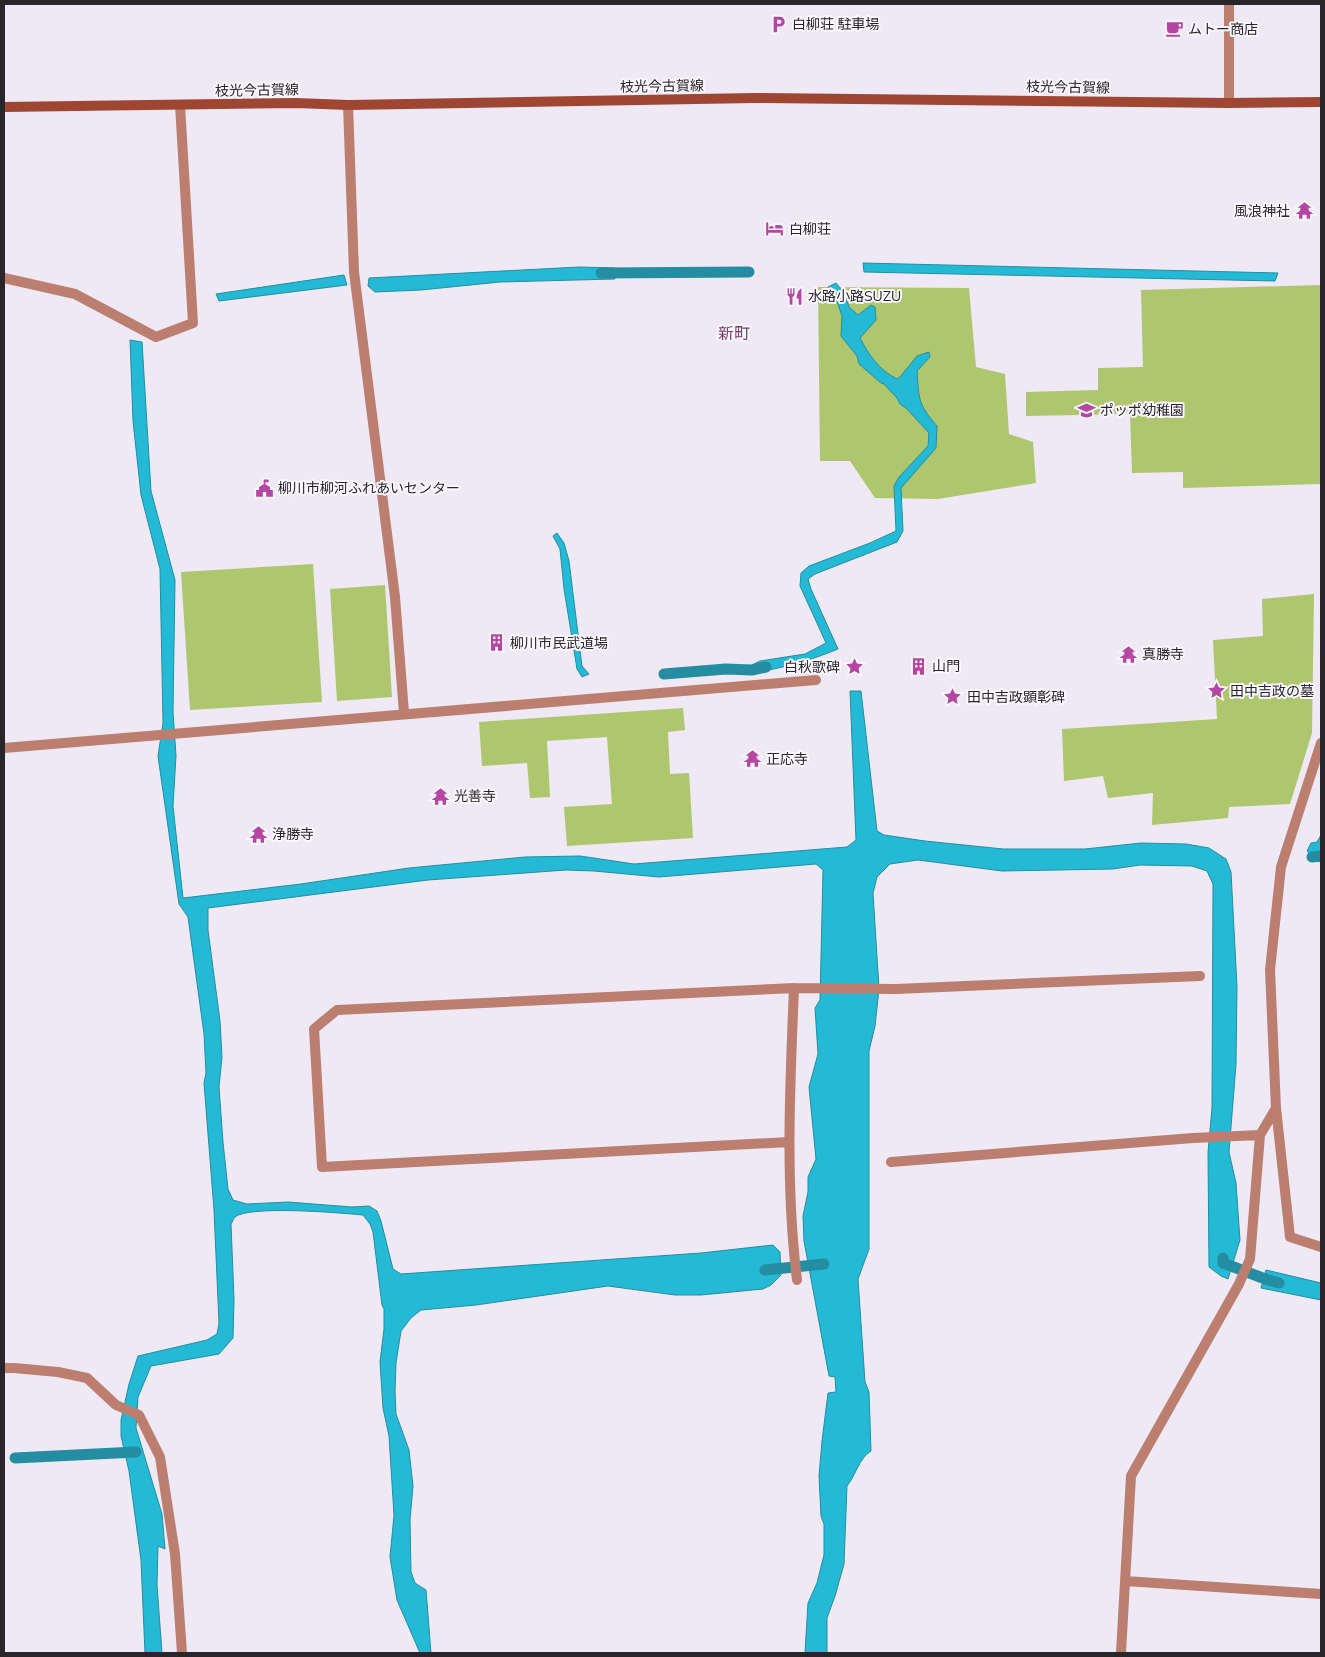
<svg xmlns="http://www.w3.org/2000/svg" width="1325" height="1657" viewBox="0 0 1325 1657" font-family="'Nunito Sans','Noto Sans JP',sans-serif">
	<style>
		.green { fill: #aec66e }
		.water { fill: #24b9d4; stroke: #258da1 }
		.lines { fill: none; stroke-linecap: round; stroke-linejoin: round }
		.stream { stroke: #258da1; stroke-width: 11 }
		.minor { stroke: #bc7e6f; stroke-width: 10 }
		.secondary { stroke: #9f4632; stroke-width: 10 }
		.labels { text-anchor: middle; stroke-width: 4; stroke-linejoin: round; paint-order: stroke }
		.poi-label { font-size: 14px; fill: #28262a; stroke: #faf7fe; text-anchor: start }
		.street-label { font-size: 14px; fill: #28262a; stroke: #faf7fe }
		.quarter-label { font-size: 16px; fill: #753d6a; stroke: #faf7fe }
	</style>
	<rect width="100%" height="100%" fill="#eee9f4"/>
	<path class="green" d="M 1321,285 L 1321,484 L 1183,488 L 1183,472 L 1132,473 L 1130,414 L 1026,416 L 1026,392 L 1098,390 L 1098,368 L 1143,367 L 1141,290 Z
		M 818,287 L 969,288 L 976,367 L 1005,374 L 1009,434 L 1033,442 L 1036,483 L 938,499 L 875,498 L 850,461 L 820,461 Z
		M 313,564 L 322,702 L 190,710 L 181,572 Z
		M 385,585 L 392,697 L 337,701 L 330,589 Z
		M 1314,594 L 1312,733 L 1290,804 L 1229,807 L 1228,818 L 1152,825 L 1153,793 L 1108,798 L 1103,776 L 1064,781 L 1062,729 L 1217,719 L 1213,640 L 1263,636 L 1262,599 Z
		M 683,708 L 685,730 L 668,732 L 670,774 L 689,773 L 693,838 L 567,846 L 564,807 L 612,804 L 607,737 L 547,741 L 550,797 L 530,798 L 527,763 L 482,766 L 479,722 Z"/>
	<path class="water" d="M 863,263 L 1278,273 L 1275,281 L 864,272 Z
		M 579,267 L 615,268 L 615,279 L 500,282 L 421,290 L 375,292 L 368,286 L 369,278 Z
		M 344,275 L 347,285 L 219,301 L 216,294 Z
		M 836,283 L 845,294 L 849,307 L 858,315 L 871,305 L 875,307 L 876,320 L 860,338 C 869,355 879,370 897,379 L 900,377 L 917,356 L 929,352 L 930,357 L 917,371 C 919,400 918,404 937,426 L 936,448 L 901,488 L 903,531 L 897,542 L 815,574 L 808,579 L 811,589 L 838,649 C 809,661 783,668 752,673 L 752,665 L 760,661 L 805,654 L 826,643 L 800,586 L 801,573 L 809,566 L 870,543 L 896,531 L 894,486 L 899,477 L 928,446 L 929,433 L 906,408 L 900,404 L 897,398 L 884,384 L 881,383 L 859,364 L 857,356 L 841,336 L 842,316 L 838,304 L 828,287 Z
		M 130,340 L 142,342 L 151,491 L 175,580 L 173,712 L 176,756 L 173,806 L 183,898 L 301,884 L 409,868 L 525,857 L 580,856 L 634,864 L 847,847 L 856,840 L 850,691 L 861,691 L 877,831 L 884,835 L 925,841 L 1003,849 L 1085,849 L 1141,843 L 1186,844 L 1209,848 L 1226,859 L 1231,872 L 1237,987 L 1236,1064 L 1229,1152 L 1236,1183 L 1240,1240 L 1228,1279 L 1221,1276 L 1209,1267 L 1208,1152 L 1212,1108 L 1213,884 L 1207,871 L 1192,866 L 1140,865 L 1113,869 L 1002,871 L 918,860 L 890,864 L 877,877 L 873,893 L 879,989 L 875,1026 L 869,1051 L 869,1249 L 858,1279 L 865,1382 L 869,1392 L 871,1451 C 859,1458 856,1475 847,1486 L 844,1564 L 835,1596 L 827,1618 L 827,1653 L 805,1653 L 808,1603 L 817,1583 L 824,1555 L 824,1524 L 821,1516 L 819,1476 L 822,1441 L 828,1393 L 836,1392 L 835,1377 L 829,1376 L 804,1241 L 803,1216 L 808,1192 L 808,1177 L 816,1159 L 809,1087 L 818,1054 L 815,1008 L 820,1000 L 823,870 L 816,864 L 659,877 L 594,871 L 566,870 L 428,880 L 208,908 L 208,930 L 220,1021 L 222,1057 L 219,1087 L 223,1142 L 228,1189 L 233,1200 L 247,1204 L 288,1202 L 352,1207 L 369,1206 L 377,1211 L 381,1221 L 393,1269 L 401,1274 L 701,1253 L 773,1245 L 780,1252 L 781,1275 L 771,1285 L 763,1289 L 701,1295 L 675,1295 L 608,1286 L 476,1305 L 421,1310 L 411,1318 L 401,1331 L 396,1363 L 395,1391 L 396,1414 L 409,1450 L 413,1486 L 410,1520 L 411,1572 L 415,1583 L 426,1590 L 431,1653 L 420,1653 L 397,1600 L 390,1557 L 394,1515 L 389,1436 L 383,1408 L 380,1362 L 384,1329 L 384,1309 L 382,1305 L 373,1232 L 370,1224 L 363,1215 C 342,1213 249,1205 235,1217 C 233,1219 233,1221 231,1224 L 234,1299 L 233,1338 L 219,1354 L 151,1366 L 138,1397 L 136,1428 L 162,1514 L 165,1549 L 158,1546 L 157,1585 L 162,1653 L 145,1653 L 141,1560 L 129,1471 L 121,1436 L 121,1420 L 129,1384 L 138,1356 L 207,1340 L 217,1334 L 219,1323 L 214,1210 L 204,1083 L 206,1073 L 204,1034 L 188,917 L 179,904 L 158,756 L 163,723 L 160,569 L 141,495 L 133,421 Z
		M 557,533 L 564,543 L 569,561 L 582,666 L 589,674 L 582,677 L 577,669 L 564,589 L 560,549 L 553,536 Z
		M 1321,835 L 1321,863 L 1307,851 L 1311,843 L 1317,842 Z
		M 1266,1270 L 1321,1283 L 1321,1300 L 1261,1288 Z"/>
	<g class="lines">
		<path class="stream" d="M 601,273 L 749,272
			M 664,674 L 726,669 L 752,670 L 766,667
			M 1312,857 L 1321,856
			M 1223,1258 L 1223,1263 L 1268,1280 L 1279,1283
			M 765,1270 L 824,1264
			M 15,1458 L 136,1452"/>
		<path class="minor" d="M 1229,4 L 1229,103
			M 348,105 L 354,272 L 395,597 L 404,713
			M 4,278 L 75,294 L 156,337 L 193,323 L 180,105
			M 1321,743 L 1281,867 L 1270,970 L 1276,1108 L 1290,1237 L 1321,1247
			M 4,748 L 816,680
			M 794,988 C 790,1085 785,1183 797,1280
			M 789,1142 L 322,1167 L 314,1029 L 337,1010 L 794,988 L 896,989 L 1200,976
			M 891,1162 L 1193,1138 L 1260,1135
			M 4,1368 L 14,1368 L 58,1372 L 87,1378 L 116,1405 L 139,1415 L 160,1457 L 175,1554 L 182,1653
			M 1125,1581 L 1321,1594
			M 1121,1653 L 1131,1476 L 1239,1284 L 1250,1259 L 1260,1135 L 1276,1108"/>
		<path class="secondary" d="M 4,107 L 296,103 L 348,105 L 755,98 L 1229,103 L 1321,102"/>
	</g>
	<defs>
		<symbol id="parking-bare" viewBox="-9 -9 18 18"><path d="M-3.5-5.5H1a3.5 3.5 0 0 1 0 7H-1V5.5H-3.5ZM-1-3.4V-.6H.8a1.4 1.4 0 0 0 0-2.8Z" fill="#b546a3" stroke="#faf7fe" stroke-width="2.5" paint-order="stroke"/></symbol>
		<symbol id="cafe-bare" viewBox="-9 -9 18 18"><path d="M-5.5-4.5H6V0H3Q3 3.5 0 3.5H-2.5Q-5.5 3.5-5.5 0ZM3-3.2v2h1.7v-2ZM-6 4.5H4V6H-6Z" fill="#b546a3" stroke="#faf7fe" stroke-width="2.5" paint-order="stroke"/></symbol>
		<symbol id="temple-bare" viewBox="-9 -9 18 18"><path d="M0-6L5-2H3V0L6.5 2.5H4V6H1.5V3h-3V6H-4V2.5H-6.5L-3 0V-2H-5Z" fill="#b546a3" stroke="#faf7fe" stroke-width="2.5" paint-order="stroke"/></symbol>
		<symbol id="hotel-bare" viewBox="-9 -9 18 18"><path d="M-6-4.5h1.5V1H6V5H4.5V3h-9V5H-6ZM-4 0a1.8 1.8 0 1 1 3.6 0ZM.5 0V-2.5h3Q6-2.5 6 0Z" fill="#b546a3" stroke="#faf7fe" stroke-width="2.5" paint-order="stroke"/></symbol>
		<symbol id="restaurant-bare" viewBox="-9 -9 18 18"><path d="M-5-6h1v4h1v-4h1v4h1v-4h1v5L-1.5 .5V6h-2V.5L-5-1ZM5-6V6H3V1.5H1.5Q1.5-4 5-6Z" fill="#b546a3" stroke="#faf7fe" stroke-width="2.5" paint-order="stroke"/></symbol>
		<symbol id="school-bare" viewBox="-9 -9 18 18"><path d="M0-5L7-2L0 1L-7-2ZM-4 1L0 2.5L4 1V4Q0 6-4 4Z" fill="#b546a3" stroke="#faf7fe" stroke-width="2.5" paint-order="stroke"/></symbol>
		<symbol id="civic-bare" viewBox="-9 -9 18 18"><path d="M-.6-6.5H3V-4.5H.6V-3L4-1V1h2V6H-6V1h2V-1L-.6-3ZM-1.2 2.5V6h2.4V2.5Z" fill="#b546a3" stroke="#faf7fe" stroke-width="2.5" paint-order="stroke"/></symbol>
		<symbol id="building-bare" viewBox="-9 -9 18 18"><path d="M-4-6H4V6H1V3H-1V6H-4ZM-2.5-4.3h1.7v1.8h-1.7ZM.8-4.3h1.7v1.8H.8ZM-2.5-1h1.7V.8h-1.7ZM.8-1h1.7V.8H.8Z" fill="#b546a3" stroke="#faf7fe" stroke-width="2.5" paint-order="stroke"/></symbol>
		<symbol id="sight-bare" viewBox="-9 -9 18 18"><path d="M0-6L1.8-2.2L6-1.7L2.9 1.2L3.7 5.4L0 3.3L-3.7 5.4L-2.9 1.2L-6-1.7L-1.8-2.2Z" fill="#b546a3" stroke="#faf7fe" stroke-width="2.5" paint-order="stroke"/></symbol>
	</defs>
	<g fill-rule="evenodd">
		<use href="#parking-bare" x="766" y="12" width="25" height="25"/>
		<use href="#cafe-bare" x="1162" y="16" width="25" height="25"/>
		<use href="#temple-bare" x="1292" y="198" width="25" height="25"/>
		<use href="#hotel-bare" x="762" y="216" width="25" height="25"/>
		<use href="#restaurant-bare" x="782" y="284" width="25" height="25"/>
		<use href="#school-bare" x="1074" y="398" width="25" height="25"/>
		<use href="#civic-bare" x="252" y="476" width="25" height="25"/>
		<use href="#building-bare" x="484" y="630" width="25" height="25"/>
		<use href="#temple-bare" x="1116" y="642" width="25" height="25"/>
		<use href="#building-bare" x="906" y="654" width="25" height="25"/>
		<use href="#sight-bare" x="842" y="654" width="25" height="25"/>
		<use href="#sight-bare" x="1204" y="678" width="25" height="25"/>
		<use href="#sight-bare" x="940" y="684" width="25" height="25"/>
		<use href="#temple-bare" x="740" y="746" width="25" height="25"/>
		<use href="#temple-bare" x="428" y="784" width="25" height="25"/>
		<use href="#temple-bare" x="246" y="822" width="25" height="25"/>
	</g>
	<g class="labels">
		<g class="poi-label">
			<text x="792" y="29">白柳荘 駐車場</text>
			<text x="1188" y="34">ムトー商店</text>
			<text x="1290" y="216" text-anchor="end">風浪神社</text>
			<text x="789" y="234">白柳荘</text>
			<text x="808" y="301">水路小路SUZU</text>
			<text x="1100" y="415">ポッポ幼稚園</text>
			<text x="278" y="493">柳川市柳河ふれあいセンター</text>
			<text x="510" y="648">柳川市民武道場</text>
			<text x="1142" y="659">真勝寺</text>
			<text x="932" y="671">山門</text>
			<text x="840" y="672" text-anchor="end">白秋歌碑</text>
			<text x="1230" y="696">田中吉政の墓</text>
			<text x="967" y="702">田中吉政顕彰碑</text>
			<text x="766" y="764">正応寺</text>
			<text x="454" y="801">光善寺</text>
			<text x="272" y="839">浄勝寺</text>
		</g>
		<g class="street-label">
			<text transform="translate(662 86) rotate(-1)" y="5">枝光今古賀線</text>
			<text transform="translate(1068 87) rotate(1)" y="5">枝光今古賀線</text>
			<text transform="translate(257 90) rotate(-1)" y="5">枝光今古賀線</text>
		</g>
		<g class="quarter-label">
			<text x="734" y="339">新町</text>
		</g>
	</g>
	<rect width="1325" height="1657" fill="none" stroke="#28262a" stroke-width="10"/>
</svg>
